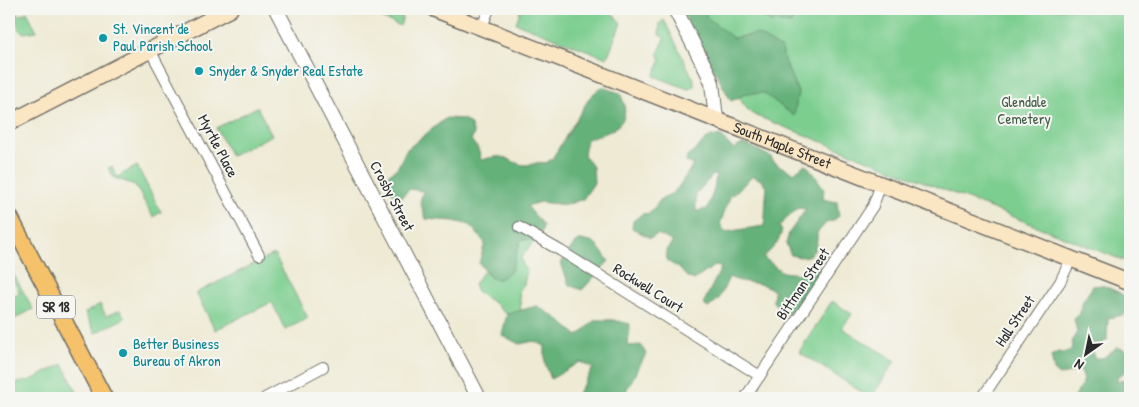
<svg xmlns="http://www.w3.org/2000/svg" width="1139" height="407" viewBox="0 0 1139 407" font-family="'Patrick Hand',sans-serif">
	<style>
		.green { fill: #7cce8f; stroke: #547c5d }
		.forest { fill: #65b17a; stroke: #486e52; fill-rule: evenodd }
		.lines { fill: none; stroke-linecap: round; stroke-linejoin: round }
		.minor-casing { stroke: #6f6e66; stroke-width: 12 }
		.tertiary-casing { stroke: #6f6e66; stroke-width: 16 }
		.secondary-casing { stroke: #6f6e66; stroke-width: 18 }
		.primary-casing { stroke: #6f6e66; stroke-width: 19 }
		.minor { stroke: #fff; stroke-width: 10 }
		.tertiary { stroke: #fff; stroke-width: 14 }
		.secondary { stroke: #fbe6c4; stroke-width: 15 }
		.primary { stroke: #f5c16b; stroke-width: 16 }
		.culture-dot { fill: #0f9aa8; stroke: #f6f6f2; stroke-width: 2 }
		.labels { text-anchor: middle; stroke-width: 4; stroke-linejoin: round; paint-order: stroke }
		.shield { fill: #f6f6f2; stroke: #686867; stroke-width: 1 }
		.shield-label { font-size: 14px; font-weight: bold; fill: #2b2b2b }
		.culture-label { font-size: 15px; fill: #0d838f; stroke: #f6f6f2; text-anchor: start }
		.park-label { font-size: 15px; fill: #435c49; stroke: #f6f6f2 }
		.street-label { font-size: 15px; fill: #2b2b2b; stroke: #f6f6f2 }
	</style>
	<rect width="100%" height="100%" fill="#f6f6f2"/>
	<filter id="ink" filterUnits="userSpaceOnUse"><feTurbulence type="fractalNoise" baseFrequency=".02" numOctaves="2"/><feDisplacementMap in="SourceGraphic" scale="10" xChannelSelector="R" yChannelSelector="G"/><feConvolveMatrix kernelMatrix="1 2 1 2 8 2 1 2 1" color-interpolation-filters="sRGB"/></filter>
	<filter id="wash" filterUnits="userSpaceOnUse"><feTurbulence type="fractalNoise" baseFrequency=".0096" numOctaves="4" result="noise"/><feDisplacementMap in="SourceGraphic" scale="20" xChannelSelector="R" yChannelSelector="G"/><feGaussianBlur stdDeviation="1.12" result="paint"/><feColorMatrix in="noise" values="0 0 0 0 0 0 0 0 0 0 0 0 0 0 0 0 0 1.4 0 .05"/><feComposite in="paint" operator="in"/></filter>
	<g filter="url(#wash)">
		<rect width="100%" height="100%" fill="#eeead4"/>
		<path class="green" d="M 375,9 L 382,9 L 403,17 L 400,26 L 372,14 Z
			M 521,9 L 608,9 L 621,23 L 607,58 L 516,23 Z
			M 694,9 L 1130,9 L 1130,263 L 754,115 C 740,105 737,91 729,75 C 719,53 706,31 694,9 Z
			M 27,12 L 37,31 L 24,33 L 19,30 L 15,15 L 17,13 L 19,16 Z
			M 664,20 L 694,80 L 694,86 L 691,89 L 688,89 L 654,76 L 661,59 L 658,54 L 665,38 L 659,35 L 660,23 Z
			M 257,107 L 272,135 L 231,156 L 216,128 Z
			M 112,166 L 117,177 L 137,166 L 161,212 L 153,217 L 135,185 L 114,178 L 108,168 Z
			M 521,239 L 535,240 L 521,258 L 523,265 L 527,271 L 524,284 L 519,291 L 521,311 L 507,314 C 502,311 498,307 494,303 C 486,297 476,295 474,284 L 484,271 L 491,278 L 499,279 L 511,271 Z
			M 274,254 L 308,318 L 285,330 L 272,302 L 215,330 L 196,293 Z
			M 9,266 L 33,309 L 9,322 L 9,311 L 14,308 L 10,299 L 20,293 L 9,273 Z
			M 832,301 L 852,314 L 842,328 L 895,361 L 871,398 L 799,352 Z
			M 100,304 L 106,316 L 120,310 L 125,318 L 95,333 L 85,313 Z
			M 63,364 L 80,398 L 9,398 L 9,385 L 31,380 Z"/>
		<path class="forest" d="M 681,9 L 706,9 L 706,17 L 733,38 L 757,34 L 782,49 L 784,60 L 798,92 L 794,116 L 764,93 L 747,93 L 731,101 Z
			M 748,9 L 799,9 L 791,24 L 771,22 Z
			M 601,87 L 620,93 C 627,109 628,121 610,131 C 603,135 593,136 586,140 L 584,155 L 593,167 L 594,183 L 583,199 L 566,205 L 540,202 L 527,206 L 543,225 L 542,231 L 535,240 L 521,239 L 511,271 L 499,279 L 491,278 L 479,263 L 485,243 L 470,225 L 454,221 L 426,219 L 420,202 L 423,191 L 410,189 L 401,197 L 391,192 L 386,177 L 398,167 L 406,150 L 446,118 L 463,119 L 470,124 L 474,134 L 471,140 L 478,149 L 481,160 C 490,158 497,155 506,158 C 512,161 519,165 526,165 C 535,165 535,161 546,163 L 552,159 L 590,97 Z
			M 711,136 L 722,137 L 733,149 L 743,144 L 750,146 L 771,157 L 773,161 L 780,166 L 794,173 L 805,164 C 813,170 817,180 824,188 L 823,199 L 837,202 L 839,216 L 833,221 L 826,223 L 817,233 C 818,252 810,261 791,255 L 786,244 L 789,233 L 806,209 L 798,208 L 779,226 L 782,231 C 778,243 773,249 763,257 L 782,272 L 802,274 L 817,265 L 823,273 L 817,284 L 809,287 L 804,291 L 804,303 L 793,312 L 785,314 L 773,302 L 774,291 C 763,280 743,285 729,277 L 719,299 L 708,308 L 703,304 L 721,268 L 716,265 L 694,280 L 687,277 L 679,268 L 667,261 L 666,250 L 673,242 L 658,234 L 650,238 L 632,228 L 633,221 L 642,214 L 650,213 L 662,198 L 671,194 L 677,189 L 693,165 L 686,162 L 687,157 C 696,151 702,142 711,136 ZM 713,175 L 716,175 L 714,189 L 707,209 L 696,211 L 696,194 ZM 753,176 L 761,180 L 767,187 C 765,201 766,213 764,226 L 725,232 L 720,224 L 730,197 Z
			M 581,240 L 595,243 L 609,261 L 582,290 L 569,285 L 561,263 L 574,244 Z
			M 1102,285 C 1117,292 1134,295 1128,314 L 1108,318 L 1107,340 L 1093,350 L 1094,358 L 1103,358 L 1117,347 L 1126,350 L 1130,354 L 1130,368 L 1118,377 L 1116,382 L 1130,378 L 1130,398 L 1074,398 L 1084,380 L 1082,372 C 1074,370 1067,375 1059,375 L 1054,371 L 1051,356 L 1058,352 L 1063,353 L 1071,350 L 1073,339 L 1077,332 L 1074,319 L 1080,314 L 1081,304 L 1093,286 Z
			M 537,306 L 555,317 L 578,336 L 595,320 L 613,320 L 630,324 L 628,346 L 641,345 L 646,354 L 626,391 L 628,398 L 575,398 L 593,368 L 580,362 L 551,379 L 545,363 L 545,346 L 534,341 L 519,344 L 502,335 L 507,314 Z"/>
	</g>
	<g filter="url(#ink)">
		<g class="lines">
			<defs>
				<path id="minor" d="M 482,27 L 489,9
					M 150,50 L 259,255
					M 519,227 L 561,251 L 760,376
					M 265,398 L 323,367
					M 745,398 L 873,206 L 881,184
					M 982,398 L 1060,282 L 1071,259"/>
				<path id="tertiary" d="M 276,9 L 479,398
					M 675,9 L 708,73 L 712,83 L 716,119"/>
				<g id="secondary">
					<path id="s1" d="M 434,9 L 1130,282"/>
					<path d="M 9,123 L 230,9"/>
				</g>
				<path id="primary" d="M 9,216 L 104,398"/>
			</defs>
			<use href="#minor" class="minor-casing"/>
			<use href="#tertiary" class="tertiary-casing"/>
			<use href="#secondary" class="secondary-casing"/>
			<use href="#primary" class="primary-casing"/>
			<use href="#minor" class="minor"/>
			<use href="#tertiary" class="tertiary"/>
			<use href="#secondary" class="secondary"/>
			<use href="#primary" class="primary"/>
		</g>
	</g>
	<g class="culture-dot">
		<circle cx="103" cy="38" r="5"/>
		<circle cx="199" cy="71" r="5"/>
		<circle cx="123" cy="353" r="5"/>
	</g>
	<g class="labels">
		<rect class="shield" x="37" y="295.5" width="38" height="23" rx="4"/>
		<g class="shield-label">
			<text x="56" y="312">SR 18</text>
		</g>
		<g class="culture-label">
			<text x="113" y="34">St. Vincent de<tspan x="113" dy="17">Paul Parish School</tspan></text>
			<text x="209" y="76">Snyder &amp; Snyder Real Estate</text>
			<text x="133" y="349">Better Business<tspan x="133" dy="17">Bureau of Akron</tspan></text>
		</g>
		<g class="park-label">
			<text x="1024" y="107">Glendale<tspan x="1024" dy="17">Cemetery</tspan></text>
		</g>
		<g class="street-label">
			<text dy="5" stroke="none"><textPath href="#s1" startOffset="374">South Maple Street</textPath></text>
			<text transform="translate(218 146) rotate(62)" y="5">Myrtle Place</text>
			<text transform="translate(392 196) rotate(62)" y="5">Crosby Street</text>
			<text transform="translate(803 284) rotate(-56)" y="5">Bittman Street</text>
			<text transform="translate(648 288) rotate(32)" y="5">Rockwell Court</text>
			<text transform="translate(1015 321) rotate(-56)" y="5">Hall Street</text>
		</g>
	</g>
	<rect width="1139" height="407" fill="none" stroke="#f6f6f2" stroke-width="30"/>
	<g transform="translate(1086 354) rotate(213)" stroke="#f6f6f2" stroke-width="4" paint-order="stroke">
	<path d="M0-4L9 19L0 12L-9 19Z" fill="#2b2b2b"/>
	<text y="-8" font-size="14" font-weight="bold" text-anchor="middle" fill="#2b2b2b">N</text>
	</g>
</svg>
